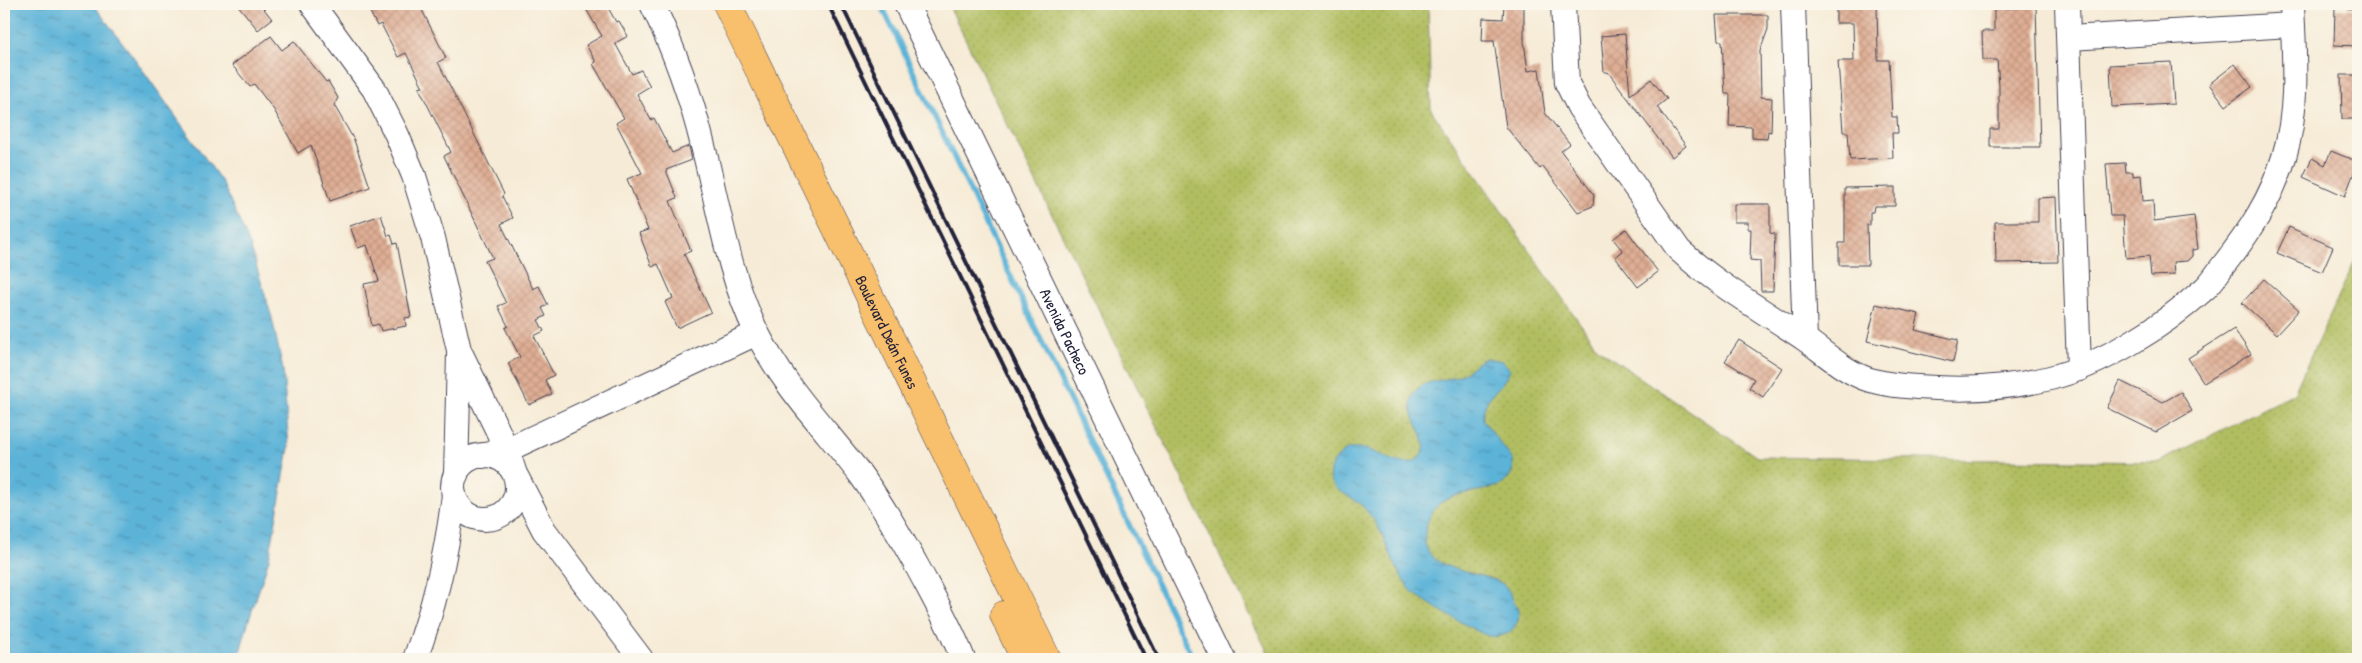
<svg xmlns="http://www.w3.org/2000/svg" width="2362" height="663" viewBox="0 0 2362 663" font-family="'Patrick Hand',sans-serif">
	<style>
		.green { fill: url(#green-dots); stroke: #6a704e }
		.water { fill: url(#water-ripples); stroke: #3f6a8a }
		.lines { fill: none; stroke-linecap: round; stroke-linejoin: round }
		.stream { stroke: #5cb3d8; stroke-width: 5.5 }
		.building { fill: url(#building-cross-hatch) }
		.minor-casing { stroke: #424052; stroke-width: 26 }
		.major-casing { stroke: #424052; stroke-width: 29 }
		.minor { stroke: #fff; stroke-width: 24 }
		.major { stroke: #f8bf6c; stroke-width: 28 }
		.rail { stroke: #22223b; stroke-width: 4 }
		.labels { text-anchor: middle; stroke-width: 4; stroke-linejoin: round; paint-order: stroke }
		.street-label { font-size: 16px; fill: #22223b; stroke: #fbf7ec }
	</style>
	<defs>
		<pattern id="green-dots" width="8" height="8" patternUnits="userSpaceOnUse" patternTransform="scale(1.25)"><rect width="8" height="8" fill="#b1be60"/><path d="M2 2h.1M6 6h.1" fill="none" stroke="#98a354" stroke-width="1.8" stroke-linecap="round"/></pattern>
		<pattern id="water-ripples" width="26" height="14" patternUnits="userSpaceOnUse" patternTransform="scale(1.25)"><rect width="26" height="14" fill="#5cb3d8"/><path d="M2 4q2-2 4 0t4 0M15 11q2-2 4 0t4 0" fill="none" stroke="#4c91b0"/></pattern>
		<pattern id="building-cross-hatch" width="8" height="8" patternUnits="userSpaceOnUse" patternTransform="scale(1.25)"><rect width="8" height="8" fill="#dfae94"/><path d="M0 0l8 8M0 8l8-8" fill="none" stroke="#bf9580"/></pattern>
	</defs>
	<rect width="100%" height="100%" fill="#fbf7ec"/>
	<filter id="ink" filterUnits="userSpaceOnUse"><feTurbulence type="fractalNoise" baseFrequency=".02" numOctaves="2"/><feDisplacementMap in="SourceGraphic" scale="10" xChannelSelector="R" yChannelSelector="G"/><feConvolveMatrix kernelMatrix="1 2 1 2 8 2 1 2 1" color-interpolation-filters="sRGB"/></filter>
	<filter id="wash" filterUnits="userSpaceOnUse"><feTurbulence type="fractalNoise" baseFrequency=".0096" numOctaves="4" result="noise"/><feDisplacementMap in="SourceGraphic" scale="20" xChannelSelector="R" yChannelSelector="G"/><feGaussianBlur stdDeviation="1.12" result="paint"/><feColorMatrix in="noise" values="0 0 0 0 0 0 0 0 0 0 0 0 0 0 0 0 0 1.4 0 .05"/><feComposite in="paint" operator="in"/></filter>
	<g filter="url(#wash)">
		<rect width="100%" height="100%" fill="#f6ebd6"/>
		<path class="green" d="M 948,4 L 1428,4 L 1431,110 L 1598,349 L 1757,457 L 2159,462 L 2294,393 L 2358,254 L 2358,659 L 1271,659 Z"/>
		<path class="water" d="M 4,4 L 93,4 L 135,59 L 222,182 L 250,245 L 272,318 L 283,370 L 289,448 L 269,559 L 248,623 L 238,659 L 4,659 Z
			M 1486,358 L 1502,361 L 1510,369 C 1504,389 1481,396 1483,420 L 1513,460 C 1514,472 1510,479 1501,485 C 1483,492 1462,491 1445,500 C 1435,505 1430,514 1427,524 C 1412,573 1475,569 1501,583 C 1508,587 1511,595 1514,602 C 1517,608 1520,613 1518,620 C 1516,626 1511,632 1506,634 C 1500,637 1492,637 1486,635 C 1475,631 1421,600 1413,592 C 1397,578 1387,540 1374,520 C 1369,514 1365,508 1359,503 C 1348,494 1326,489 1330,471 C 1331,465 1336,459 1340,455 C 1365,429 1405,486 1423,452 C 1431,436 1402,414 1414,393 C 1424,378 1446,382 1460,375 C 1470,371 1475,362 1486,358 Z"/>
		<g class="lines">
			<path class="stream" d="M 881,4 L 1193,659"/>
		</g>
		<g id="blocks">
			<path class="building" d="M 237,4 L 260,4 L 272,19 L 258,30 Z
				M 377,4 L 419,4 L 446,58 L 438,62 L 504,194 L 502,196 L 513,218 L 501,224 L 533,289 L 539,286 L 548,305 L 542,308 L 546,316 L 538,320 L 544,331 L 534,336 L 554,375 L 545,380 L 552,394 L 529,405 L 508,363 L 520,357 L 505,328 L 508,326 L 498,306 L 506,303 L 485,261 L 493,258 L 444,156 L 451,152 L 419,88 L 423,87 L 406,53 L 398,57 L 381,24 L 377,26 L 368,8 Z
				M 583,4 L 606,4 L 616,22 L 619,21 L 628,36 L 615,43 L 632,74 L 641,70 L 650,86 L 637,94 L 651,120 L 654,118 L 672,153 L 689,146 L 692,160 L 666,170 L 677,198 L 670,201 L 691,251 L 684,254 L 711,312 L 677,328 L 665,302 L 673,298 L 658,264 L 652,267 L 639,233 L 648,230 L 627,179 L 642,173 L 616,123 L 624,118 L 593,64 L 596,62 L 586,45 L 602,36 Z
				M 1504,4 L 1524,4 L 1524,42 L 1528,71 L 1539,69 L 1545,113 L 1570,144 L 1561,151 L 1594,195 L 1593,206 L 1578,212 L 1543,166 L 1540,169 L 1506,127 L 1494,41 L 1482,41 L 1483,18 L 1503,19 Z
				M 1836,4 L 1877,4 L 1878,60 L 1889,60 L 1892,117 L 1897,117 L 1898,133 L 1892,133 L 1893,158 L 1850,160 L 1848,132 L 1843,132 L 1838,61 L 1854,61 L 1853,23 L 1836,23 Z
				M 2036,7 L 2040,147 L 1990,147 L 1990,129 L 1999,129 L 1999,86 L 1997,60 L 1983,60 L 1982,31 L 1994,31 L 1994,9 Z
				M 2335,8 L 2358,9 L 2358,46 L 2334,45 Z
				M 1716,15 L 1768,15 L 1768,29 L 1760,51 L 1761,97 L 1772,98 L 1771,132 L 1768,131 L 1767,139 L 1752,138 L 1752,127 L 1729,126 L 1730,94 L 1725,94 L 1722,41 L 1718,41 Z
				M 1625,34 L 1630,95 L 1651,79 L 1667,99 L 1657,107 L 1686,146 L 1672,157 L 1608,72 L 1604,72 L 1601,36 Z
				M 271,36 L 282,50 L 294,41 L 326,82 L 328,81 L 338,98 L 334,105 L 354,140 L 370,187 L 330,201 L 311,145 L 298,153 L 274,110 L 254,84 L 250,87 L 232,65 Z
				M 2171,62 L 2174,104 L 2112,107 L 2110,65 Z
				M 2235,64 L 2252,87 L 2226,106 L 2209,84 Z
				M 2341,75 L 2358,75 L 2358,119 L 2342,119 Z
				M 2331,151 L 2358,162 L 2345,196 L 2303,177 L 2312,158 L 2325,165 Z
				M 2125,163 L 2126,172 L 2133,172 L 2133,176 L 2141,175 L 2143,201 L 2153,200 L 2154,221 L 2194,216 L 2198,249 L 2192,250 L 2192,256 L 2187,261 L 2173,262 L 2174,275 L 2151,276 L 2149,256 L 2126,258 L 2123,216 L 2110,216 L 2106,164 Z
				M 1895,187 L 1895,206 L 1874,206 L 1873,212 L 1870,212 L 1870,225 L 1867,225 L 1868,265 L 1839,265 L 1839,243 L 1845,243 L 1845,188 Z
				M 2056,197 L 2058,262 L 1996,263 L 1995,222 L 2038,222 L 2038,198 Z
				M 1734,204 L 1770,204 L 1770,233 L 1775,234 L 1773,291 L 1761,291 L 1760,261 L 1750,260 L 1751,229 L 1748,229 L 1748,222 L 1734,222 Z
				M 381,215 L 388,236 L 391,235 L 394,244 L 397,243 L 411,317 L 405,318 L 406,326 L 381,331 L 379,324 L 372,326 L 364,284 L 379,281 L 367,245 L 358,248 L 350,226 Z
				M 2289,227 L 2333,247 L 2322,272 L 2277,253 Z
				M 1626,229 L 1658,272 L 1638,287 L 1615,257 L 1623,251 L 1613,239 Z
				M 2264,279 L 2299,310 L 2277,334 L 2242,303 Z
				M 1876,304 L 1919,314 L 1915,330 L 1958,340 L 1953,362 L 1867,341 Z
				M 2234,329 L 2251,354 L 2204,383 L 2188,358 Z
				M 1739,340 L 1782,368 L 1763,397 L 1749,388 L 1754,379 L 1725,361 Z
				M 2120,381 L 2163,402 L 2181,392 L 2192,411 L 2156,432 L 2107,408 Z"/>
		</g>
	</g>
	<g filter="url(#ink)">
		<use href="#blocks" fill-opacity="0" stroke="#424052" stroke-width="1"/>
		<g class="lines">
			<defs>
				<g id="minor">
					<path d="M 312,4 L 374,89 L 397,135 L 414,176 L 433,238 L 459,350 L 507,450 L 515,474 L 544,530 L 641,659"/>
					<path d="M 652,4 C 674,49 691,96 703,146 C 719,208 728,273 756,331 C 784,387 823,426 860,474 C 882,504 900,536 918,568 C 934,598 951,628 963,659"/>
					<path id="s1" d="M 906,4 L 1224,659"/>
					<path d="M 1563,4 L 1567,83 L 1579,107 L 1679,250 C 1717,285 1762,310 1805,339 C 1825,353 1846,373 1870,380 C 1892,386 1914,387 1937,388 C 1974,390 2014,387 2050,378 C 2102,365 2162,327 2202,291 C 2210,285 2216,275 2222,267 C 2249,233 2272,198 2284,157 C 2299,108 2294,55 2292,4"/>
					<path d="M 1793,4 L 1805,339"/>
					<path d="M 2067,4 L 2079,369"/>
					<path d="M 2069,38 L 2292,25"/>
					<circle cx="485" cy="487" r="32"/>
					<path d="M 482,456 L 507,450 L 757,333"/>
					<path d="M 456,475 L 459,354"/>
					<path d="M 415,659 C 435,606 447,551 454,495"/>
				</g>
				<g id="major">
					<path id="s2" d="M 727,4 L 1047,659"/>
					<path d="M 1004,615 L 1025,659"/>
				</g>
			</defs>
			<use href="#minor" class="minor-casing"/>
			<use href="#major" class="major-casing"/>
			<use href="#minor" class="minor"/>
			<use href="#major" class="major"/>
			<path class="rail" d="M 828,4 L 1146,659
				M 841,4 L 1159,659"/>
		</g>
	</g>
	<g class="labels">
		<g class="street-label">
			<text dy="6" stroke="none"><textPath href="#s1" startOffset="364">Avenida Pacheco</textPath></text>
			<text dy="6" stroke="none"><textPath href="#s2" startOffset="365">Boulevard Deán Funes</textPath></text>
		</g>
	</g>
	<rect width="2362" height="663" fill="none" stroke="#fbf7ec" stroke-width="20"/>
</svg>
